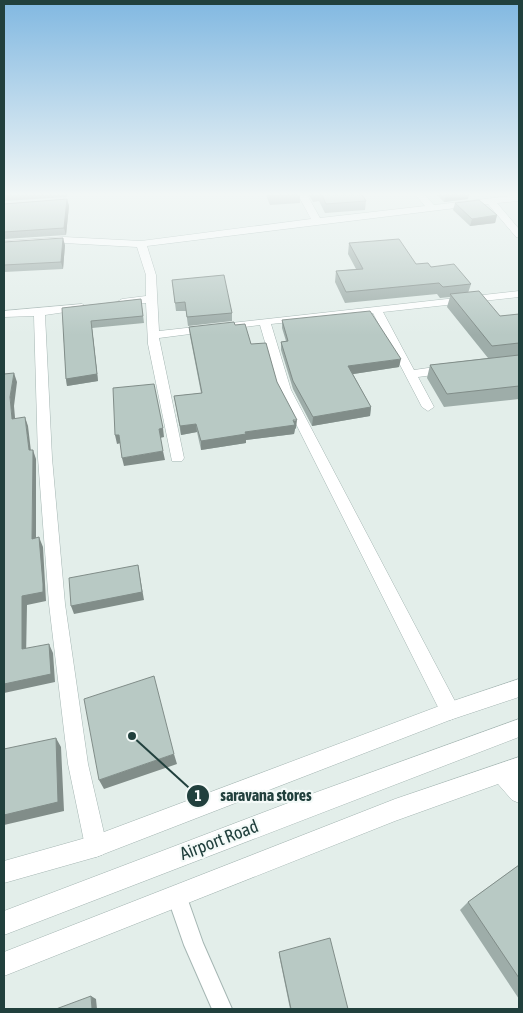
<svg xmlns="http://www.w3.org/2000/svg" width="523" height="1013" viewBox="0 0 523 1013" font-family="'Asap Condensed',sans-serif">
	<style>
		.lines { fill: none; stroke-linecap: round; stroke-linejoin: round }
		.service-casing { stroke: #a5b6b3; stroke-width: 2 }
		.minor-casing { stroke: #a5b6b3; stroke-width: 1 }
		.tertiary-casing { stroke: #a5b6b3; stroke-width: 1 }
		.service { fill: #fff; fill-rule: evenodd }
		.minor { fill: #fff; fill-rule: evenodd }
		.tertiary { fill: #fff; fill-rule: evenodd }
		.wall { fill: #9eada9 }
		.shaded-wall { fill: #818d89 }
		.building { fill: #b8c9c4; stroke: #818d89 }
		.labels { text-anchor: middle; stroke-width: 4.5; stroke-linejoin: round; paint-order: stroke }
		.near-street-label { font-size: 18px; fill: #21403d; stroke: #f4faf8 }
		.leader { fill: none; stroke: #21403d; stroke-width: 2 }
		.callout-dot { fill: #21403d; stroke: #f4faf8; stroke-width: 2 }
		.mark-label { font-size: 15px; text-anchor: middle; font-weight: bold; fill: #fff }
		.callout-label { font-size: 16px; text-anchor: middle; font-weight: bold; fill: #21403d; stroke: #f4faf8; stroke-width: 4.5; stroke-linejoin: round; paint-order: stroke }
	</style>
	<rect width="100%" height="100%" fill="#e3eeea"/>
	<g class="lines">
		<defs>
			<path id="service" d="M 177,886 L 184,889 L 203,943 L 232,1009 L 212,1009 L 184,945 L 167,896 L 170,889 Z"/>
			<path id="minor" d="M 297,193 L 306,193 L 320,218 L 425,206 L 414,193 L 423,193 L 434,205 L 519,195 L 519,201 L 497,203 L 519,229 L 519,238 L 516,237 L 488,204 L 147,246 L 156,275 L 159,331 L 519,291 L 519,297 L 383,312 L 414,370 L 449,365 L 455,369 L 449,373 L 418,377 L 434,407 L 428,411 L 422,407 L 373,313 L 271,324 L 291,390 L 457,705 L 460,711 L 457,717 L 450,720 L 443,717 L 279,390 L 260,325 L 159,338 L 184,458 L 182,461 L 172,461 L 148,344 L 146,303 L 122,305 L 117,302 L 122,299 L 146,296 L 146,275 L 137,247 L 64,243 L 4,247 L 4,241 L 64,237 L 141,241 L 311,219 Z
				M 82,304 L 87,307 L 86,309 L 45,315 L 52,458 L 65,604 L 88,764 L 107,846 L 104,854 L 96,857 L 88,854 L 85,846 L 68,764 L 49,604 L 38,458 L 34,316 L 4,317 L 4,311 Z
				M 519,757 L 519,803 L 512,800 L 498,784 L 395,821 L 4,976 L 4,952 L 395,799 Z"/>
			<path id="tertiary" d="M 519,679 L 519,697 L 450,720 L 96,857 L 4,883 L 4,861 L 96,835 L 450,702 Z
				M 519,719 L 519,737 L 4,935 L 4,911 L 317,792 Z"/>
		</defs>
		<use href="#service" class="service-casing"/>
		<use href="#minor" class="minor-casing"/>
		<use href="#tertiary" class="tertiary-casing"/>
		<use href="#service" class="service"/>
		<use href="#minor" class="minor"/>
		<use href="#tertiary" class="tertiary"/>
	</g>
	<path class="wall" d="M 4,193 L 68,193 L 67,197 L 4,201 Z
		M 265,193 L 300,193 L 300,203 L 270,205 Z
		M 308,193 L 361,193 L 366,201 L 365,210 L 325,213 L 319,201 L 313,202 Z
		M 435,193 L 469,193 L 468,199 L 444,202 Z
		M 67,199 L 69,206 L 66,235 L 4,239 L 4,204 Z
		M 455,203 L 497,215 L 495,223 L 470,226 L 453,210 Z
		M 4,242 L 65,245 L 63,269 L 4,272 Z
		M 349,243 L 416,264 L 431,267 L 471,284 L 468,293 L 500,316 L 519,314 L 519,399 L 444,407 L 427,378 L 430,365 L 488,358 L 447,307 L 450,297 L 440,298 L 437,294 L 345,303 L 335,282 L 336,271 L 356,269 L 348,254 Z
		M 172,280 L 232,313 L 232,321 L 188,326 L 186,311 L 176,311 Z
		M 141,299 L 144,323 L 92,328 L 98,381 L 67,386 L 66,379 L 62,308 Z
		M 282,320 L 399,367 L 353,374 L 371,407 L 370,416 L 312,426 L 293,389 L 281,350 L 281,342 L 286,341 L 282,328 Z
		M 235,325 L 251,344 L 277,382 L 296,428 L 295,429 L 294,434 L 246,440 L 246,443 L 201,450 L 197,432 L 181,435 L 174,396 L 201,393 L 190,336 L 189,327 Z
		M 519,865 L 519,999 L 460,910 L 468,902 Z
		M 279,952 L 348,1009 L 290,1009 L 279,955 Z"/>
	<path class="shaded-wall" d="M 453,193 L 469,193 L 468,199 L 444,202 L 446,194 Z
		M 67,199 L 69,206 L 66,235 L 64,228 Z
		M 497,215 L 495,223 L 470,226 L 472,219 Z
		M 63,238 L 65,245 L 63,269 L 61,262 Z
		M 91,321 L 92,328 L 98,381 L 67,386 L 66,379 Z
		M 401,359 L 399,367 L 347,375 L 348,366 Z
		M 14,373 L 17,382 L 14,406 L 16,429 L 12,419 L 10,397 Z
		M 371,407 L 370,416 L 312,426 L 313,417 Z
		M 25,417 L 28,426 L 32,460 L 29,450 Z
		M 297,420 L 296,428 L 295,429 L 294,434 L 246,440 L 246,443 L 201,450 L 201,441 L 245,432 Z
		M 196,424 L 197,432 L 181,435 L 180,426 Z
		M 163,428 L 164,437 L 160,438 L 159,429 Z
		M 115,435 L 119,435 L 121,443 L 117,444 Z
		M 33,450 L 36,459 L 36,548 L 32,539 Z
		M 163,451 L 165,460 L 124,466 L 122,458 Z
		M 39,537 L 43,547 L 46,601 L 27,605 L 26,658 L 22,649 L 22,596 Z
		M 138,565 L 144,600 L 74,614 L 71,606 Z
		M 49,644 L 53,653 L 55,682 L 4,693 L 4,684 Z
		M 56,738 L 61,747 L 64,811 L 4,825 L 4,815 Z
		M 174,754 L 177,764 L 104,789 L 99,780 Z
		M 91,996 L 96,999 L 97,1009 L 92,1009 Z"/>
	<path class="building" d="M 269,193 L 300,193 L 300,194 L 270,196 Z
		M 321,193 L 361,193 L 366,201 L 326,204 Z
		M 67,199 L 64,228 L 4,232 L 4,204 Z
		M 479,200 L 497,215 L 472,219 L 455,203 Z
		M 63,238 L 61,262 L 4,265 L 4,242 Z
		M 399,239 L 416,264 L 428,263 L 431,267 L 454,264 L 471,284 L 443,287 L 439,283 L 346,292 L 336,271 L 363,269 L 349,243 Z
		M 224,275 L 232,313 L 187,317 L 185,302 L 175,303 L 172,280 Z
		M 479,291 L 500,316 L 519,314 L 519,343 L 492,346 L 450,294 Z
		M 141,299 L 143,316 L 91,321 L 97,374 L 66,379 L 62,308 Z
		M 370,311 L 401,359 L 348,366 L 371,407 L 313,417 L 293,381 L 281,342 L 288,341 L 282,320 Z
		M 234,322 L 235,325 L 245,324 L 251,344 L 266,343 L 277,382 L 297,420 L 293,420 L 295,425 L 245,432 L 246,434 L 201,441 L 196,424 L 180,426 L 174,396 L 202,393 L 189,327 Z
		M 519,355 L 519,386 L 447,394 L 430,365 Z
		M 14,373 L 10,397 L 12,419 L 25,417 L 29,450 L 33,450 L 32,539 L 39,537 L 43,584 L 43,592 L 22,596 L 22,649 L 49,644 L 51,674 L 4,684 L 4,374 Z
		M 154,384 L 163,428 L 159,429 L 163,451 L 122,458 L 119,435 L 115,435 L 113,388 Z
		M 138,565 L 142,592 L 71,606 L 69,578 Z
		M 154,676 L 174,754 L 99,780 L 84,699 Z
		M 56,738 L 58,802 L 4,815 L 4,749 Z
		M 519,865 L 519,978 L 468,902 Z
		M 330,938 L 348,1009 L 291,1009 L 279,952 Z
		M 91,996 L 92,1009 L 56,1009 Z"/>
	<linearGradient id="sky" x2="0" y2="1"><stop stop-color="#81b8e1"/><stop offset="0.58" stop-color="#f2f7f6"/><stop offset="1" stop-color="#f2f7f6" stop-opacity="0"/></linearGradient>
	<rect width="523" height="335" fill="url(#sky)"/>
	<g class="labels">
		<g class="near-street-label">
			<text transform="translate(219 840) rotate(-21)" y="6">Airport Road</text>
		</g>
	</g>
	<path class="leader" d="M132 736L198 796"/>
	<g class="callout-dot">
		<circle cx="132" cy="736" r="5"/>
		<circle cx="198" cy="796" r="12"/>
	</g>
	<g class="mark-label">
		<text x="198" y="801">1</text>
	</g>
	<g class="callout-label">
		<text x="266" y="801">saravana stores</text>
	</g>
	<rect width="523" height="1013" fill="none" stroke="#21403d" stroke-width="10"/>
</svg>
